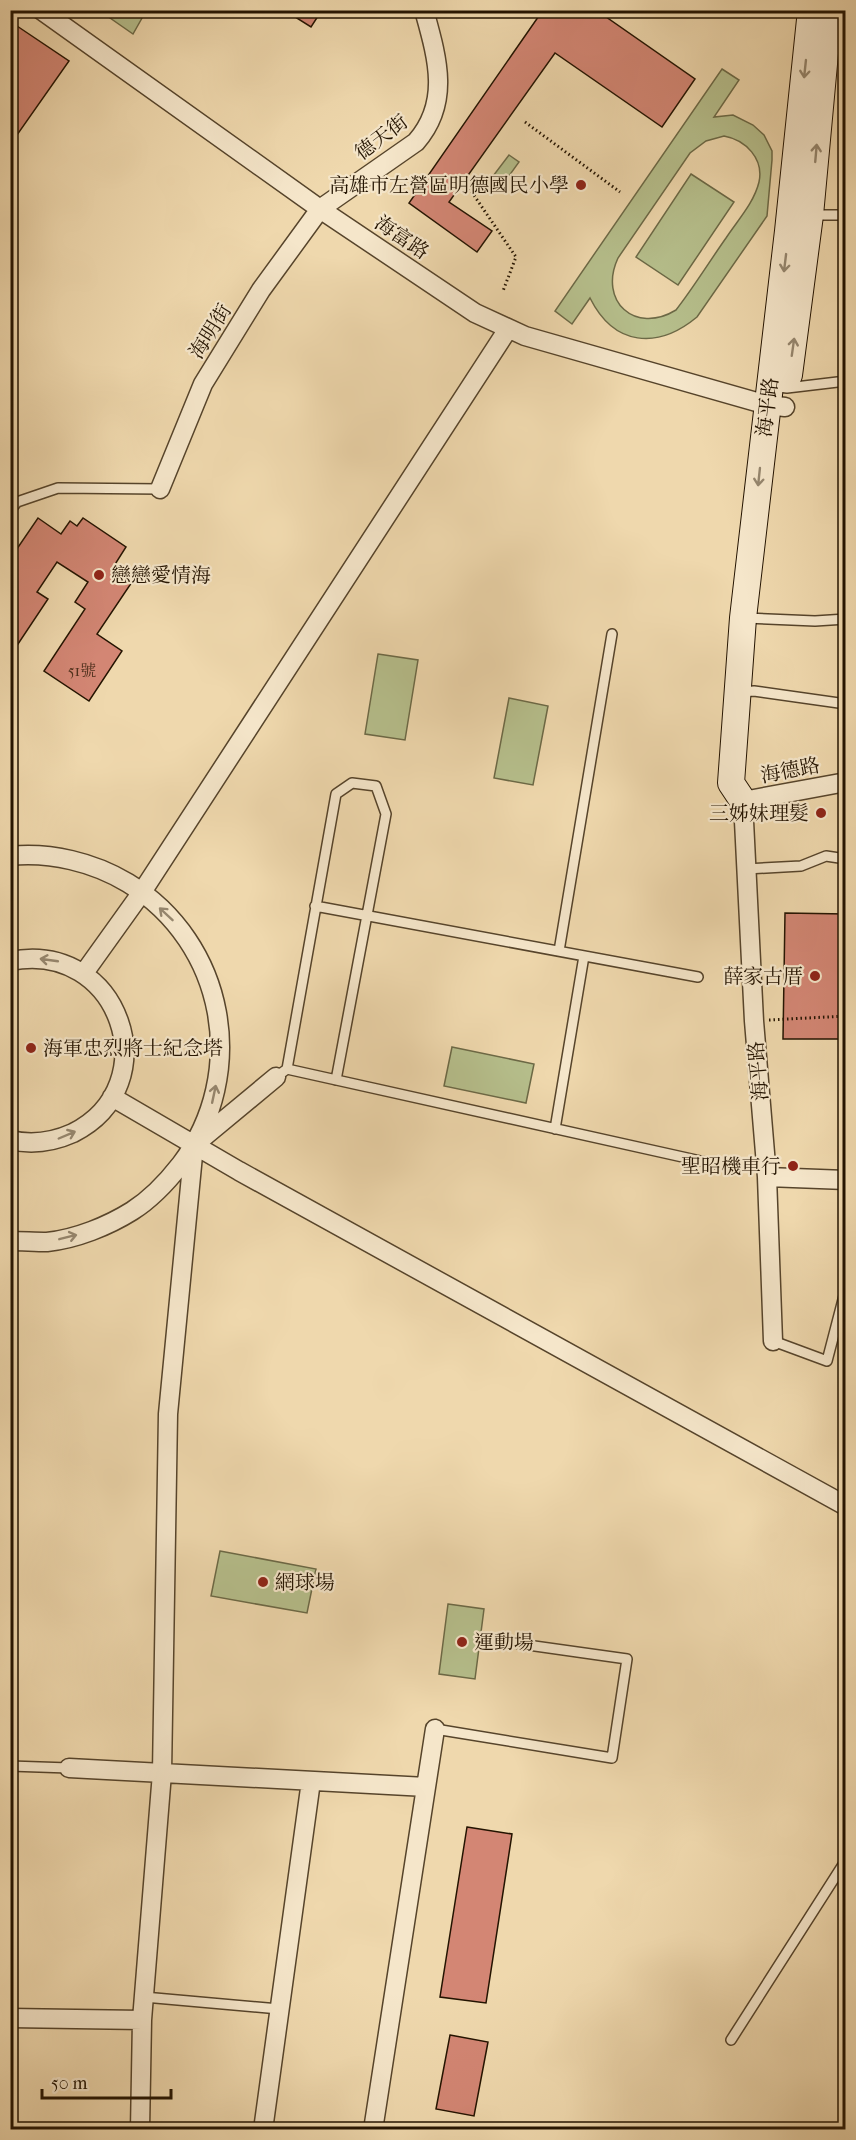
<svg xmlns="http://www.w3.org/2000/svg" width="856" height="2140" viewBox="0 0 856 2140" font-family="'IM FELL French Canon','Noto Serif TC',serif">
	<style>
		.green { fill: #b6bf8c; stroke: #6c6946; stroke-width: 1.5; fill-rule: evenodd }
		.building { fill: #d38674; stroke: #231300; stroke-width: 1.5 }
		.lines { fill: none; stroke-linecap: round; stroke-linejoin: round }
		.lane-casing { stroke: #56442b; stroke-width: 12 }
		.street-casing { stroke: #56442b; stroke-width: 21 }
		.secondary-casing { stroke: #231300; stroke-width: 28 }
		.path { stroke: #231300; stroke-width: 3; stroke-dasharray: 1.5 3; stroke-linecap: butt }
		.lane { stroke: #f5e6ca; stroke-width: 9 }
		.street { stroke: #f5e6ca; stroke-width: 18 }
		.secondary { stroke: #f5e6ca; stroke-width: 26 }
		.oneway { stroke: #96876f }
		.poi-dot { fill: #8f2418; stroke: #f5e6ca; stroke-width: 2 }
		.labels { text-anchor: middle; stroke-width: 4.5; stroke-linejoin: round; paint-order: stroke }
		.number-label { font-size: 16px; fill: #4f301d }
		.street-label { font-size: 20px; fill: #231300; stroke: #f5e6ca }
		.poi-label { font-size: 20px; fill: #231300; stroke: #f5e6ca; text-anchor: end }
	</style>
	<rect width="100%" height="100%" fill="#efd8ad"/>
	<filter id="stains"><feTurbulence type="fractalNoise" baseFrequency=".00333" numOctaves="4"/><feColorMatrix values="0 0 0 0 .2 0 0 0 0 .09 0 0 0 0 .02 0 0 0 .5 -.17"/></filter>
	<radialGradient id="worn" r=".72"><stop offset=".6" stop-color="#630" stop-opacity="0"/><stop offset="1" stop-color="#630" stop-opacity=".3"/></radialGradient>
	<path class="green" d="M 100,11 L 146,11 L 133,34 Z
		M 722,69 L 739,80 L 714,117 L 733,115 L 753,125 L 764,135 L 772,151 L 772,160 L 767,216 L 697,317 C 657,350 614,346 590,298 L 572,324 L 555,311 ZM 724,136 C 746,140 764,159 759,182 C 754,203 737,221 726,238 C 709,262 694,287 676,310 C 635,335 598,301 618,258 L 690,153 L 706,141 Z
		M 509,155 L 519,162 L 501,187 L 490,180 Z
		M 691,174 L 734,202 L 678,285 L 636,257 Z
		M 378,654 L 418,660 L 405,740 L 365,734 Z
		M 509,698 L 548,706 L 533,785 L 494,778 Z
		M 452,1047 L 534,1064 L 526,1103 L 444,1086 Z
		M 220,1551 L 316,1569 L 307,1613 L 211,1596 Z
		M 448,1604 L 484,1609 L 475,1679 L 439,1674 Z"/>
	<path class="building" d="M 284,10 L 322,10 L 311,27 Z
		M 543,10 L 596,10 L 695,79 L 662,127 L 555,53 L 449,202 L 492,231 L 477,252 L 409,203 Z
		M 17,26 L 69,61 L 10,145 L 10,35 Z
		M 38,518 L 61,534 L 70,521 L 77,526 L 83,518 L 126,547 L 112,569 L 132,582 L 97,634 L 122,651 L 89,701 L 44,671 L 85,609 L 75,602 L 88,582 L 57,562 L 37,592 L 48,599 L 10,656 L 10,559 Z
		M 785,913 L 846,914 L 846,1039 L 783,1039 Z
		M 467,1827 L 512,1834 L 486,2003 L 440,1997 Z
		M 450,2035 L 488,2042 L 474,2116 L 436,2109 Z"/>
	<g class="lines">
		<defs>
			<path id="lane" d="M 810,215 L 846,215
				M 770,386 L 787,388 L 846,381
				M 10,511 L 17,502 L 58,488 L 160,489
				M 745,618 L 815,621 L 846,619
				M 741,692 L 754,691 L 846,704
				M 746,869 L 801,866 L 826,856 L 846,859
				M 315,906 L 698,977
				M 559,951 L 612,634
				M 287,1069 L 723,1166
				M 276,1077 L 287,1069 L 336,794 L 352,783 L 376,786 L 386,814 L 336,1080
				M 555,1129 L 584,956
				M 773,1341 L 827,1361 L 846,1288
				M 435,1729 L 612,1758 L 627,1659 L 492,1640
				M 10,1766 L 69,1768
				M 144,1997 L 279,2009
				M 731,2040 L 846,1860"/>
			<path id="street" d="M 41,10 L 320,209 L 475,313 L 525,336 L 767,405 L 785,407
				M 160,489 L 203,384 L 261,290 L 320,209 L 416,142 C 451,102 437,57 424,10
				M 10,856 C 51,852 93,862 128,883 C 226,943 249,1073 181,1164 C 167,1182 151,1199 132,1211 C 108,1226 76,1239 47,1242 C 35,1242 22,1241 10,1241
				M 10,961 C 120,939 169,1085 73,1133 C 53,1142 32,1145 10,1140
				M 84,973 L 142,892 L 508,329
				M 112,1097 L 239,1171 L 846,1506
				M 767,1177 L 846,1180
				M 773,1341 L 767,1177 L 754,1021 L 743,801 L 846,782
				M 69,1768 L 426,1787
				M 10,2018 L 142,2020
				M 140,2130 L 142,2020 L 162,1773 L 168,1414 L 194,1145 L 276,1077
				M 263,2130 L 311,1781
				M 373,2130 L 435,1729"/>
			<path id="secondary" d="M 789,375 L 810,215 L 829,10
				M 743,801 L 731,783 L 743,618 L 788,231 L 811,10"/>
		</defs>
		<use href="#lane" class="lane-casing"/>
		<use href="#street" class="street-casing"/>
		<use href="#secondary" class="secondary-casing"/>
		<path class="path" d="M 525,122 L 620,192
			M 469,188 L 516,257 L 503,291
			M 769,1020 L 846,1016"/>
		<use href="#lane" class="lane"/>
		<use href="#street" class="street"/>
		<use href="#secondary" class="secondary"/>
	</g>
	<defs><path id="oneway-shaft" d="M-6 0H5M1.5-3L5.5 0L1.5 3" fill="none" stroke-width="1.6" stroke-linecap="round" stroke-linejoin="round" transform="scale(1.5)"/></defs>
	<g class="oneway">
		<use href="#oneway-shaft" transform="translate(805 69) rotate(96)"/>
		<use href="#oneway-shaft" transform="translate(816 153) rotate(-85)"/>
		<use href="#oneway-shaft" transform="translate(785 263) rotate(97)"/>
		<use href="#oneway-shaft" transform="translate(793 347) rotate(-82)"/>
		<use href="#oneway-shaft" transform="translate(759 477) rotate(96)"/>
		<use href="#oneway-shaft" transform="translate(166 914) rotate(-137)"/>
		<use href="#oneway-shaft" transform="translate(49 960) rotate(-172)"/>
		<use href="#oneway-shaft" transform="translate(214 1094) rotate(-78)"/>
		<use href="#oneway-shaft" transform="translate(67 1135) rotate(-23)"/>
		<use href="#oneway-shaft" transform="translate(68 1237) rotate(-14)"/>
	</g>
	<g class="poi-dot">
		<circle cx="581" cy="185" r="6"/>
		<circle cx="99" cy="575" r="6"/>
		<circle cx="821" cy="813" r="6"/>
		<circle cx="815" cy="976" r="6"/>
		<circle cx="31" cy="1048" r="6"/>
		<circle cx="793" cy="1166" r="6"/>
		<circle cx="263" cy="1582" r="6"/>
		<circle cx="462" cy="1642" r="6"/>
	</g>
	<g class="labels">
		<g class="number-label">
			<text x="82" y="676">51號</text>
		</g>
		<g class="street-label">
			<text transform="translate(381 137) rotate(-37)" y="7">德天街</text>
			<text transform="translate(402 237) rotate(34)" y="7">海富路</text>
			<text transform="translate(210 331) rotate(-58)" y="7">海明街</text>
			<text transform="translate(767 407) rotate(-83)" y="7">海平路</text>
			<text transform="translate(790 770) rotate(-11)" y="7">海德路</text>
			<text transform="translate(758 1071) rotate(-95)" y="7">海平路</text>
		</g>
		<g class="poi-label">
			<text x="569" y="192">高雄市左營區明德國民小學</text>
			<text x="111" y="582" text-anchor="start">戀戀愛情海</text>
			<text x="809" y="820">三姊妹理髮</text>
			<text x="803" y="983">薛家古厝</text>
			<text x="43" y="1055" text-anchor="start">海軍忠烈將士紀念塔</text>
			<text x="781" y="1173">聖昭機車行</text>
			<text x="275" y="1589" text-anchor="start">網球場</text>
			<text x="474" y="1649" text-anchor="start">運動場</text>
		</g>
	</g>
	<rect width="856" height="2140" fill="none" stroke="#efd8ad" stroke-width="36"/>
	<rect x="12" y="12" width="832" height="2116" fill="none" stroke="#231300" stroke-width="3"/>
	<rect x="18" y="18" width="820" height="2104" fill="none" stroke="#231300" stroke-width="1.5"/>
	<path d="M42 2089v9h129v-9" fill="none" stroke="#231300" stroke-width="3"/>
	<text x="51" y="2089" font-size="18" fill="#231300" stroke="#f5e6ca" stroke-width="4.5" paint-order="stroke">50 m</text>
	<rect width="100%" height="100%" filter="url(#stains)"/>
	<rect width="100%" height="100%" fill="url(#worn)"/>
</svg>
